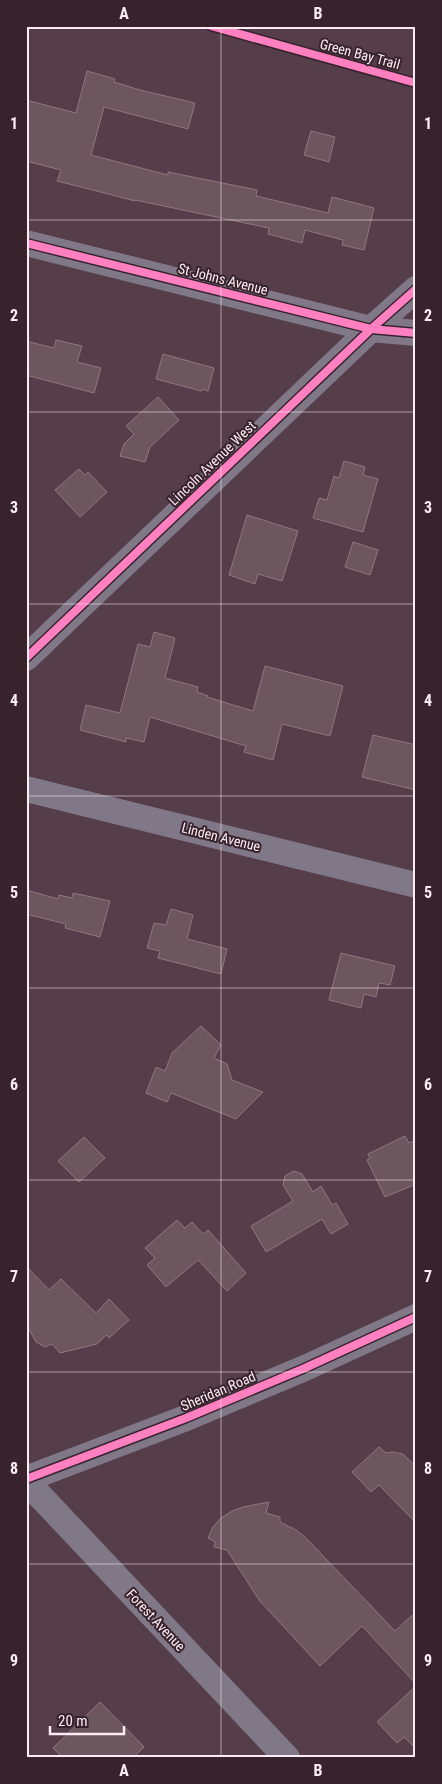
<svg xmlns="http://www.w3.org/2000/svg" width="442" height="1784" viewBox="0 0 442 1784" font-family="'Roboto Condensed',sans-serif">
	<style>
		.building { fill: #6c575e; stroke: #8f7880 }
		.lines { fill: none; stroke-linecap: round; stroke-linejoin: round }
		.minor { stroke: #807886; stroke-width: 26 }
		.cycleway-casing { stroke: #38232d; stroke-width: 11 }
		.cycleway { stroke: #ff80c0; stroke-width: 8 }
		.grid { fill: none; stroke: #fdecf4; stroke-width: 1; stroke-opacity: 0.55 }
		.labels { text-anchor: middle; stroke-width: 4; stroke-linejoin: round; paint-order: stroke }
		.street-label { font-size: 14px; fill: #fdecf4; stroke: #38232d }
		.neatline { fill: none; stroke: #fdecf4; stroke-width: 2 }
		.grid-label { font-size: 16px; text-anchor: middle; font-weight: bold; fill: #fdecf4 }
	</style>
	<rect width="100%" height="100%" fill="#553d4a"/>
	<path class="building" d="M 87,71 L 115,79 L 114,82 L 140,90 L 195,103 L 188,129 L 104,107 L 91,155 L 168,175 L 168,172 L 257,190 L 256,196 L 328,213 L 332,197 L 374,208 L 364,250 L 342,245 L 343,240 L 305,230 L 302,243 L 268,234 L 269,228 L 135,200 L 135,201 L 89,189 L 57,181 L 61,170 L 26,161 L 26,100 L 76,113 Z
		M 311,131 L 335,137 L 329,162 L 304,155 Z
		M 56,340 L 82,346 L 77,362 L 101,368 L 94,393 L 26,375 L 26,341 L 54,348 Z
		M 163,354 L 214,368 L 208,391 L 202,389 L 201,391 L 156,379 Z
		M 158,397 L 179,420 L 150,447 L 145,462 L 120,456 L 124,444 L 134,434 L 126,426 Z
		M 344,461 L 365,467 L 363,475 L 378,479 L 363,532 L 313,518 L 319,498 L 327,500 L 334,476 L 339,478 Z
		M 79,469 L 85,475 L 88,472 L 107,492 L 80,517 L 55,490 Z
		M 247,515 L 298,531 L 282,581 L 258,574 L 255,584 L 229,575 Z
		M 353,542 L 378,550 L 370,575 L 345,567 Z
		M 154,632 L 175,638 L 165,678 L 198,687 L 197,692 L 208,696 L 207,697 L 253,711 L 265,666 L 343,686 L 330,736 L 282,724 L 273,760 L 244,752 L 246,746 L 150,717 L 144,742 L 126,738 L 126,742 L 80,730 L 86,705 L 120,713 L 138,644 L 150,647 Z
		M 373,735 L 416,745 L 416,790 L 362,777 Z
		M 26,890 L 58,899 L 59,895 L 72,898 L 73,893 L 110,901 L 100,937 L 65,928 L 66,924 L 26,914 Z
		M 171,909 L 193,915 L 187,939 L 227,949 L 221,974 L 158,958 L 160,951 L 147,948 L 154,923 L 166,925 Z
		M 341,953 L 395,966 L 390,985 L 379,983 L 376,997 L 364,994 L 361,1008 L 329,1000 Z
		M 201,1026 L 221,1045 L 214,1058 L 227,1064 L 232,1080 L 263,1092 L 236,1119 L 171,1093 L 167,1102 L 146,1093 L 156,1067 L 165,1071 L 172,1053 Z
		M 405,1136 L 409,1143 L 416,1140 L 416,1184 L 385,1197 L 367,1160 L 370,1158 L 368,1154 Z
		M 84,1137 L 105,1158 L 79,1182 L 58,1161 Z
		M 294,1171 L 302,1174 L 313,1192 L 321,1186 L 332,1205 L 336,1203 L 348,1224 L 331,1234 L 322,1219 L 266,1252 L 251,1226 L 293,1201 L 283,1185 L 285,1176 Z
		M 177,1220 L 185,1228 L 192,1222 L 203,1234 L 208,1230 L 246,1273 L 227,1291 L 198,1260 L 166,1287 L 147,1265 L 155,1258 L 145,1248 Z
		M 26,1266 L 49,1290 L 61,1279 L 96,1313 L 109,1299 L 129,1320 L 109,1338 L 106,1335 L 97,1344 L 60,1353 L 52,1344 L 45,1347 L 36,1342 L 26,1324 Z
		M 379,1447 L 386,1453 L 393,1452 L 403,1454 L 416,1467 L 416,1523 L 379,1485 L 371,1492 L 352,1472 Z
		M 269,1502 L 266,1513 L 280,1517 L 280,1522 L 296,1530 L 305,1537 L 395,1631 L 416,1612 L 416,1684 L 362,1626 L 320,1666 L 259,1600 L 227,1550 L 214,1547 L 215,1542 L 208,1538 L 213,1527 L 221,1518 L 232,1511 L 243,1507 Z
		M 416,1686 L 416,1749 L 404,1737 L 397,1743 L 377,1722 Z
		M 100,1702 L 144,1747 L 133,1758 L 63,1758 L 53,1748 Z"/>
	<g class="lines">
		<path class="minor" d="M 26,243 L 371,329 L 416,333
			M 26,658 L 371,329 L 416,289
			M 26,789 L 416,885
			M 26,1479 L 186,1418 L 305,1368 L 416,1317
			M 26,1481 L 287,1758"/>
		<defs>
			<path id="cycleway" d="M 211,26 L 416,83
				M 26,243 L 371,329 L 416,333
				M 26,658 L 371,329 L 416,289
				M 26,1479 L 186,1418 L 305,1368 L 416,1317"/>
		</defs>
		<use href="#cycleway" class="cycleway-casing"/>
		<use href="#cycleway" class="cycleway"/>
	</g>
	<path class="grid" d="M 221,26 L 221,1758M 26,220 L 416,220M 26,412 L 416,412M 26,604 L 416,604M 26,796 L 416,796M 26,988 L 416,988M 26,1180 L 416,1180M 26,1372 L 416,1372M 26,1564 L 416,1564"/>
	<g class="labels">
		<g class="street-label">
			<text transform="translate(360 54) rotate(15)" y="5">Green Bay Trail</text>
			<text transform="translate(223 279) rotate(14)" y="5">St Johns Avenue</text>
			<text transform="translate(212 463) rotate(-44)" y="5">Lincoln Avenue West</text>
			<text transform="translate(221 837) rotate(14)" y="5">Linden Avenue</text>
			<text transform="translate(218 1391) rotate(-23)" y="5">Sheridan Road</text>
			<text transform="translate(156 1620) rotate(47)" y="5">Forest Avenue</text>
		</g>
	</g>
	<rect width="442" height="1784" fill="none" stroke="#38232d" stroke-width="55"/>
	<path d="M50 1726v8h74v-8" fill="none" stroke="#fdecf4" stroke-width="2.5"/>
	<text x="58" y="1726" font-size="15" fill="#fdecf4" stroke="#38232d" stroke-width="4" paint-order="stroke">20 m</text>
	<rect x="28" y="28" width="386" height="1728" class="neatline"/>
	<g class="grid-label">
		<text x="124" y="19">A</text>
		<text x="318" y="19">B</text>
		<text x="14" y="129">1</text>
		<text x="428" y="129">1</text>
		<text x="14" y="321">2</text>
		<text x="428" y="321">2</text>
		<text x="14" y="513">3</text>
		<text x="428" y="513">3</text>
		<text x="14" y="706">4</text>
		<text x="428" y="706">4</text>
		<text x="14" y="898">5</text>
		<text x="428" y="898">5</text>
		<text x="14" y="1090">6</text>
		<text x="428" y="1090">6</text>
		<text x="14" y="1282">7</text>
		<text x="428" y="1282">7</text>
		<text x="14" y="1474">8</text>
		<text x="428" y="1474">8</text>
		<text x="14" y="1666">9</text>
		<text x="428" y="1666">9</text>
		<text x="124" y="1776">A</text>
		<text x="318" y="1776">B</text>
	</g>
</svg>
